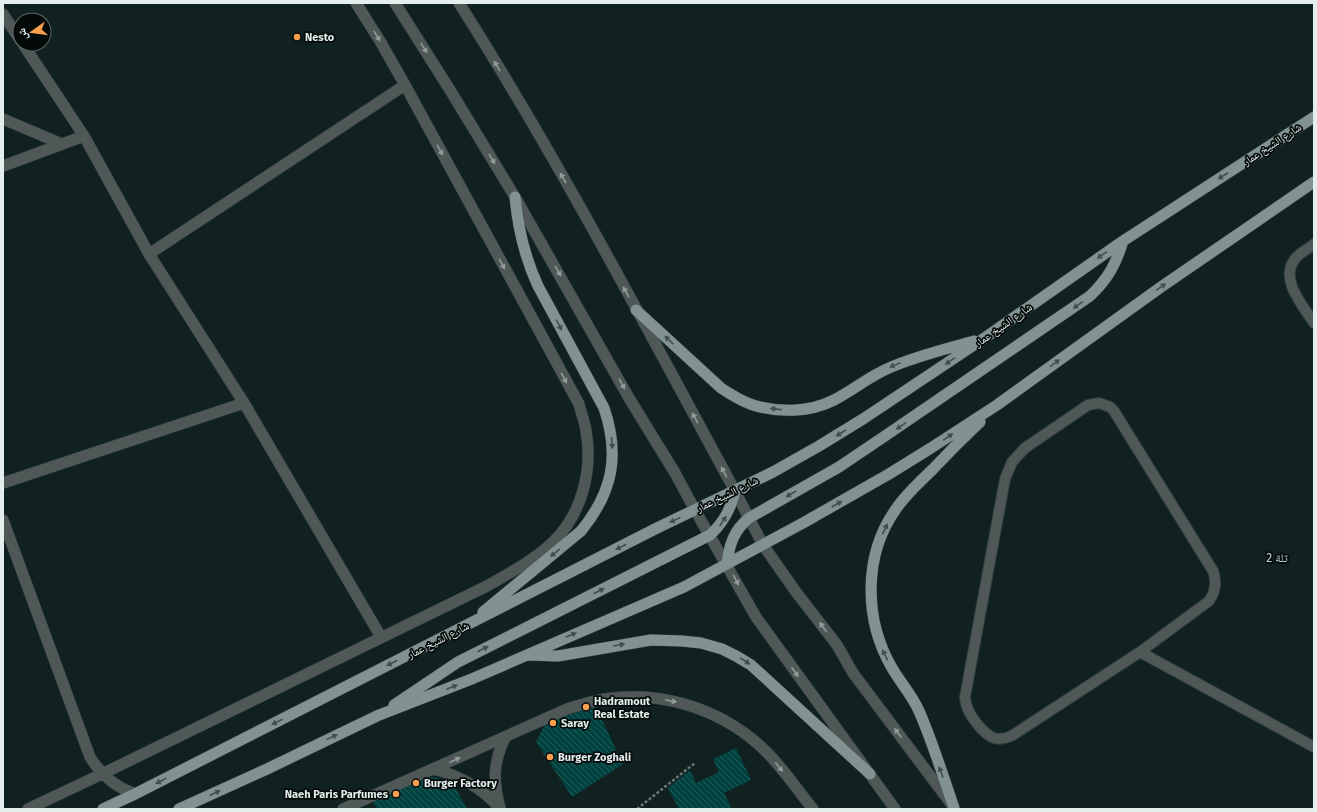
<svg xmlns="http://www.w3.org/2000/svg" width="1317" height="812" viewBox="0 0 1317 812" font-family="'Fira Sans','Noto Naskh Arabic',sans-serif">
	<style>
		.building { fill: url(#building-back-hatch) }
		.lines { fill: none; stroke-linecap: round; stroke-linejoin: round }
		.service-casing { stroke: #2e3e3d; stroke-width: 12 }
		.minor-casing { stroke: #2e3e3d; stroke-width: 12 }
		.tertiary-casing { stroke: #2e3e3d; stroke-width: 12 }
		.primary-casing { stroke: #2e3e3d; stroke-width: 12 }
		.path { stroke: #687675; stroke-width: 2.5; stroke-dasharray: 3 2; stroke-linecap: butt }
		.service { stroke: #4f5757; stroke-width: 10 }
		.minor { stroke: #4f5757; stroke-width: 11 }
		.tertiary { stroke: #4f5757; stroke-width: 11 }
		.primary { stroke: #819290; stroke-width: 11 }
		.oneway { fill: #929b9a }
		.oneway2 { fill: #424e4c }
		.poi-dot { fill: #fa9f4e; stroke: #040909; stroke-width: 1.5 }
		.labels { text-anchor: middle; stroke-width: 3.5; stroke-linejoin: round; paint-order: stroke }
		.poi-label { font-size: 11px; font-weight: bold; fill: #e3eeed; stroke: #040909; text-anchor: start }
		.street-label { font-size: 11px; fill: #e3eeed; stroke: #040909 }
		.neighbourhood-label { font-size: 12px; fill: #c3d8d6; stroke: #040909 }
	</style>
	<defs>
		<pattern id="building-back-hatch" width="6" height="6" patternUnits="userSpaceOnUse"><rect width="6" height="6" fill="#00423f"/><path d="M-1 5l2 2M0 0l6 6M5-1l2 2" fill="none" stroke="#255e5b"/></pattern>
	</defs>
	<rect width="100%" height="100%" fill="#102120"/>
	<path class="building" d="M 595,705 L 623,764 L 572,797 L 536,742 L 545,724 Z
		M 736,748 L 751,780 L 724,793 L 732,809 L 679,809 L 668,788 L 690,770 L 696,783 L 719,772 L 713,759 Z
		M 425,776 L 451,780 L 467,809 L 377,809 L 371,797 Z"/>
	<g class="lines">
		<defs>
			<path id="service" d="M 1314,244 C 1308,249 1299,253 1295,259 C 1279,279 1303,306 1314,323
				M 1099,403 L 1110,407 L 1114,411 L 1213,571 C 1217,582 1216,591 1209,601 L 1140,652 L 1013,735 C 997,743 989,738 978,725 C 971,716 966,709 965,697 L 1005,479 L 1012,462 L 1025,448 L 1088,405 Z
				M 1140,652 L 1314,747"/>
			<path id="minor" d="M 395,3 L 450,90 L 515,197 L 629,398 L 675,473 L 695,510
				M 459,3 C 559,160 646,327 735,491
				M 3,14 L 20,40
				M 23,44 L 84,136 L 149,254 L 244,403 L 381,637
				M 3,119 L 62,144
				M 3,166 L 84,136
				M 149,254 L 405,85
				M 3,483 L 244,403
				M 3,520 L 90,757 C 101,775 115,787 135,794
				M 434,769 C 460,776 483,788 500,809
				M 500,808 C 493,782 493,762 505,738
				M 28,809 L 102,774 L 487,586 C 508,574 536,559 553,542 C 582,514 593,470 586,431 C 585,422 581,413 579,404 L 405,85 L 380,41 L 356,3
				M 343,809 L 567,709 C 580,705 592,701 605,699 C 659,690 717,708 758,744 C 779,762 795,787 813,809"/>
			<path id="tertiary" d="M 735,491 L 763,545 L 796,592 L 837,645 L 853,673 L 952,805
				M 695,510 L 756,617 L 895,809"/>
			<path id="primary" d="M 636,310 L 721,388 C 730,394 740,400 750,404 C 776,413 809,413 834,400 C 853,390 870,376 889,368 C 916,356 946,349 974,341
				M 727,564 C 729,545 734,530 749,518 L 839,467 L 882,438 L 1090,296 C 1108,279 1116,264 1123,241
				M 483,612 L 581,531 C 613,492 620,455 604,408 L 538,286 C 525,258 518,229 515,197
				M 528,655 L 558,656 L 651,640 L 682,641 L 701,643 L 722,649 L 736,656 L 751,665 L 870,774
				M 394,705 L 458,662 L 710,535 C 724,522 731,509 735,491
				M 954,808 C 943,776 933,743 919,711 C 912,695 900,682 892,668 C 864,620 863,555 896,509 C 906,494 920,482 933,469 C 948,453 964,437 980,422
				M 103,809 L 135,794 L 655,529 L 773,472 L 819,446 L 863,419 L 986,337 L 1123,241 L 1314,117
				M 179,809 L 267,769 L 379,715 L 474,678 L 684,587 L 803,523 L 889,474 L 931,448 L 997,405 L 1161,287 L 1314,182"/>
		</defs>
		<use href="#service" class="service-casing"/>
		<use href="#minor" class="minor-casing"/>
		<use href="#tertiary" class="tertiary-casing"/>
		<use href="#primary" class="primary-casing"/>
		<path class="path" d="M 637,809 L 695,763"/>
		<use href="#service" class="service"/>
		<use href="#minor" class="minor"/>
		<use href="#tertiary" class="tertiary"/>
		<use href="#primary" class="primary"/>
	</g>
	<defs><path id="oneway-solid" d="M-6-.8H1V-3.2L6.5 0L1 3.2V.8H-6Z"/></defs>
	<g class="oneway">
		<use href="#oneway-solid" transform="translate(377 36) rotate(58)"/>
		<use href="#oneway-solid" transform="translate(424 48) rotate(58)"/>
		<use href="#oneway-solid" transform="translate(497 66) rotate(-121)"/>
		<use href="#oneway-solid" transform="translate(440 150) rotate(61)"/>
		<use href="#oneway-solid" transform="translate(492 159) rotate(59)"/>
		<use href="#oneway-solid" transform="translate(563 178) rotate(-120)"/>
		<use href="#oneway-solid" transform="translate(502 264) rotate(61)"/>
		<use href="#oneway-solid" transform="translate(558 271) rotate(60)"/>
		<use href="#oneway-solid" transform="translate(626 292) rotate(-119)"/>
		<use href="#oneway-solid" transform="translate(564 378) rotate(61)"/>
		<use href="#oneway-solid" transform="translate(622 384) rotate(61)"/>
		<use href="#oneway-solid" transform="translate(695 418) rotate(-119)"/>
		<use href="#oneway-solid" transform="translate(724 472) rotate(-118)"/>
		<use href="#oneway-solid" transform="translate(736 580) rotate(61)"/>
		<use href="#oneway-solid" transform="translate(823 627) rotate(-127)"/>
		<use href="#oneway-solid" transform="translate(795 672) rotate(55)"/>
		<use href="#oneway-solid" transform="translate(671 701) rotate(12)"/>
		<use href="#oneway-solid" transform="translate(898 733) rotate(-127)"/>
		<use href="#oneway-solid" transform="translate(455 760) rotate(-24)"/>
		<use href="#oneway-solid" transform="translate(779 767) rotate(52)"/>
	</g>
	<g class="oneway2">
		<use href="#oneway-solid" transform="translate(1223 176) rotate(147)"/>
		<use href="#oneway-solid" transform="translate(1102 255) rotate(145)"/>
		<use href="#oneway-solid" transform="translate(1161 287) rotate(-35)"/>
		<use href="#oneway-solid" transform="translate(1078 305) rotate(145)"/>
		<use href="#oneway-solid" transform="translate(559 325) rotate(62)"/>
		<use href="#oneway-solid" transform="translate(669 340) rotate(-137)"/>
		<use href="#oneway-solid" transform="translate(950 361) rotate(146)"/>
		<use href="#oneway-solid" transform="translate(1055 363) rotate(-36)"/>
		<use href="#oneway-solid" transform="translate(895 365) rotate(158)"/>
		<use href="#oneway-solid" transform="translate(776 409) rotate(-173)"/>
		<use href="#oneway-solid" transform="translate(901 426) rotate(146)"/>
		<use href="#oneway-solid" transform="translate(841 433) rotate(148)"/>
		<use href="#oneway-solid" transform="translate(948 437) rotate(-34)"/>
		<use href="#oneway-solid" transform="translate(612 443) rotate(86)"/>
		<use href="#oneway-solid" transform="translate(791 494) rotate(150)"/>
		<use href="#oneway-solid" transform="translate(837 504) rotate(-30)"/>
		<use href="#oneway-solid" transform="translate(675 520) rotate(154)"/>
		<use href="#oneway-solid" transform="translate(723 521) rotate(-56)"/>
		<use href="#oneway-solid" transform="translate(885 529) rotate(-65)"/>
		<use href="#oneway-solid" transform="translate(621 547) rotate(153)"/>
		<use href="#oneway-solid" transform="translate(555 553) rotate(141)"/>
		<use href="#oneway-solid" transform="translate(599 591) rotate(-27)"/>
		<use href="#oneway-solid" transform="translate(571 635) rotate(-23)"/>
		<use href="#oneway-solid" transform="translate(619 645) rotate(-10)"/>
		<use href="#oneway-solid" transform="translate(483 649) rotate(-27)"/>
		<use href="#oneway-solid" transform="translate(885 655) rotate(-116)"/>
		<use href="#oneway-solid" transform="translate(745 661) rotate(32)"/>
		<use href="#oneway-solid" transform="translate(392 663) rotate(153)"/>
		<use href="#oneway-solid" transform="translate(452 687) rotate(-21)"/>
		<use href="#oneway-solid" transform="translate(277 722) rotate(153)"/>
		<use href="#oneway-solid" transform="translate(332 737) rotate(-26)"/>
		<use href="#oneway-solid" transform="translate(941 772) rotate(-110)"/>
		<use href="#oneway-solid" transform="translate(161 781) rotate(153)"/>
		<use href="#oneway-solid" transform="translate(215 793) rotate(-24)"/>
	</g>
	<g class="poi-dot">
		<circle cx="297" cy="37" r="4"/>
		<circle cx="586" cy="707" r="4"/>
		<circle cx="553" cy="723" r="4"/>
		<circle cx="550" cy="757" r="4"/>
		<circle cx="416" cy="783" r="4"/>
		<circle cx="396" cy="794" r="4"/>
	</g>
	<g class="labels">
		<g class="poi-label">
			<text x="305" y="41">Nesto</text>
			<text x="594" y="705">Hadramout<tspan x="594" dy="13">Real Estate</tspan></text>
			<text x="561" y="727">Saray</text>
			<text x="558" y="761">Burger Zoghali</text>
			<text x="424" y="787">Burger Factory</text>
			<text x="388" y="798" text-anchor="end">Naeh Paris Parfumes</text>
		</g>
		<g class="street-label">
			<text transform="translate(1272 144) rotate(-33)" y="4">شارع الشيخ عمار</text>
			<text transform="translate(1003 325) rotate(-35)" y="4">شارع الشيخ عمار</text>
			<text transform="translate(727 494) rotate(-26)" y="4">شارع الشيخ عمار</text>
			<text transform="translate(438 640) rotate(-27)" y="4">شارع الشيخ عمار</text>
		</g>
		<g class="neighbourhood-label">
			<text x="1277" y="562">تلة 2</text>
		</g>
	</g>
	<rect width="1317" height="812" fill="none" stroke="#e3eeed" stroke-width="8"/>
	<g transform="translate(32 32) rotate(256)"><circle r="19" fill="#040909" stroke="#5d6564"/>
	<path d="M0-3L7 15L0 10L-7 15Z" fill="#fa9f4e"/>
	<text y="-6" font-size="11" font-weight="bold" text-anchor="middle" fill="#e3eeed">ش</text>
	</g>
</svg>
